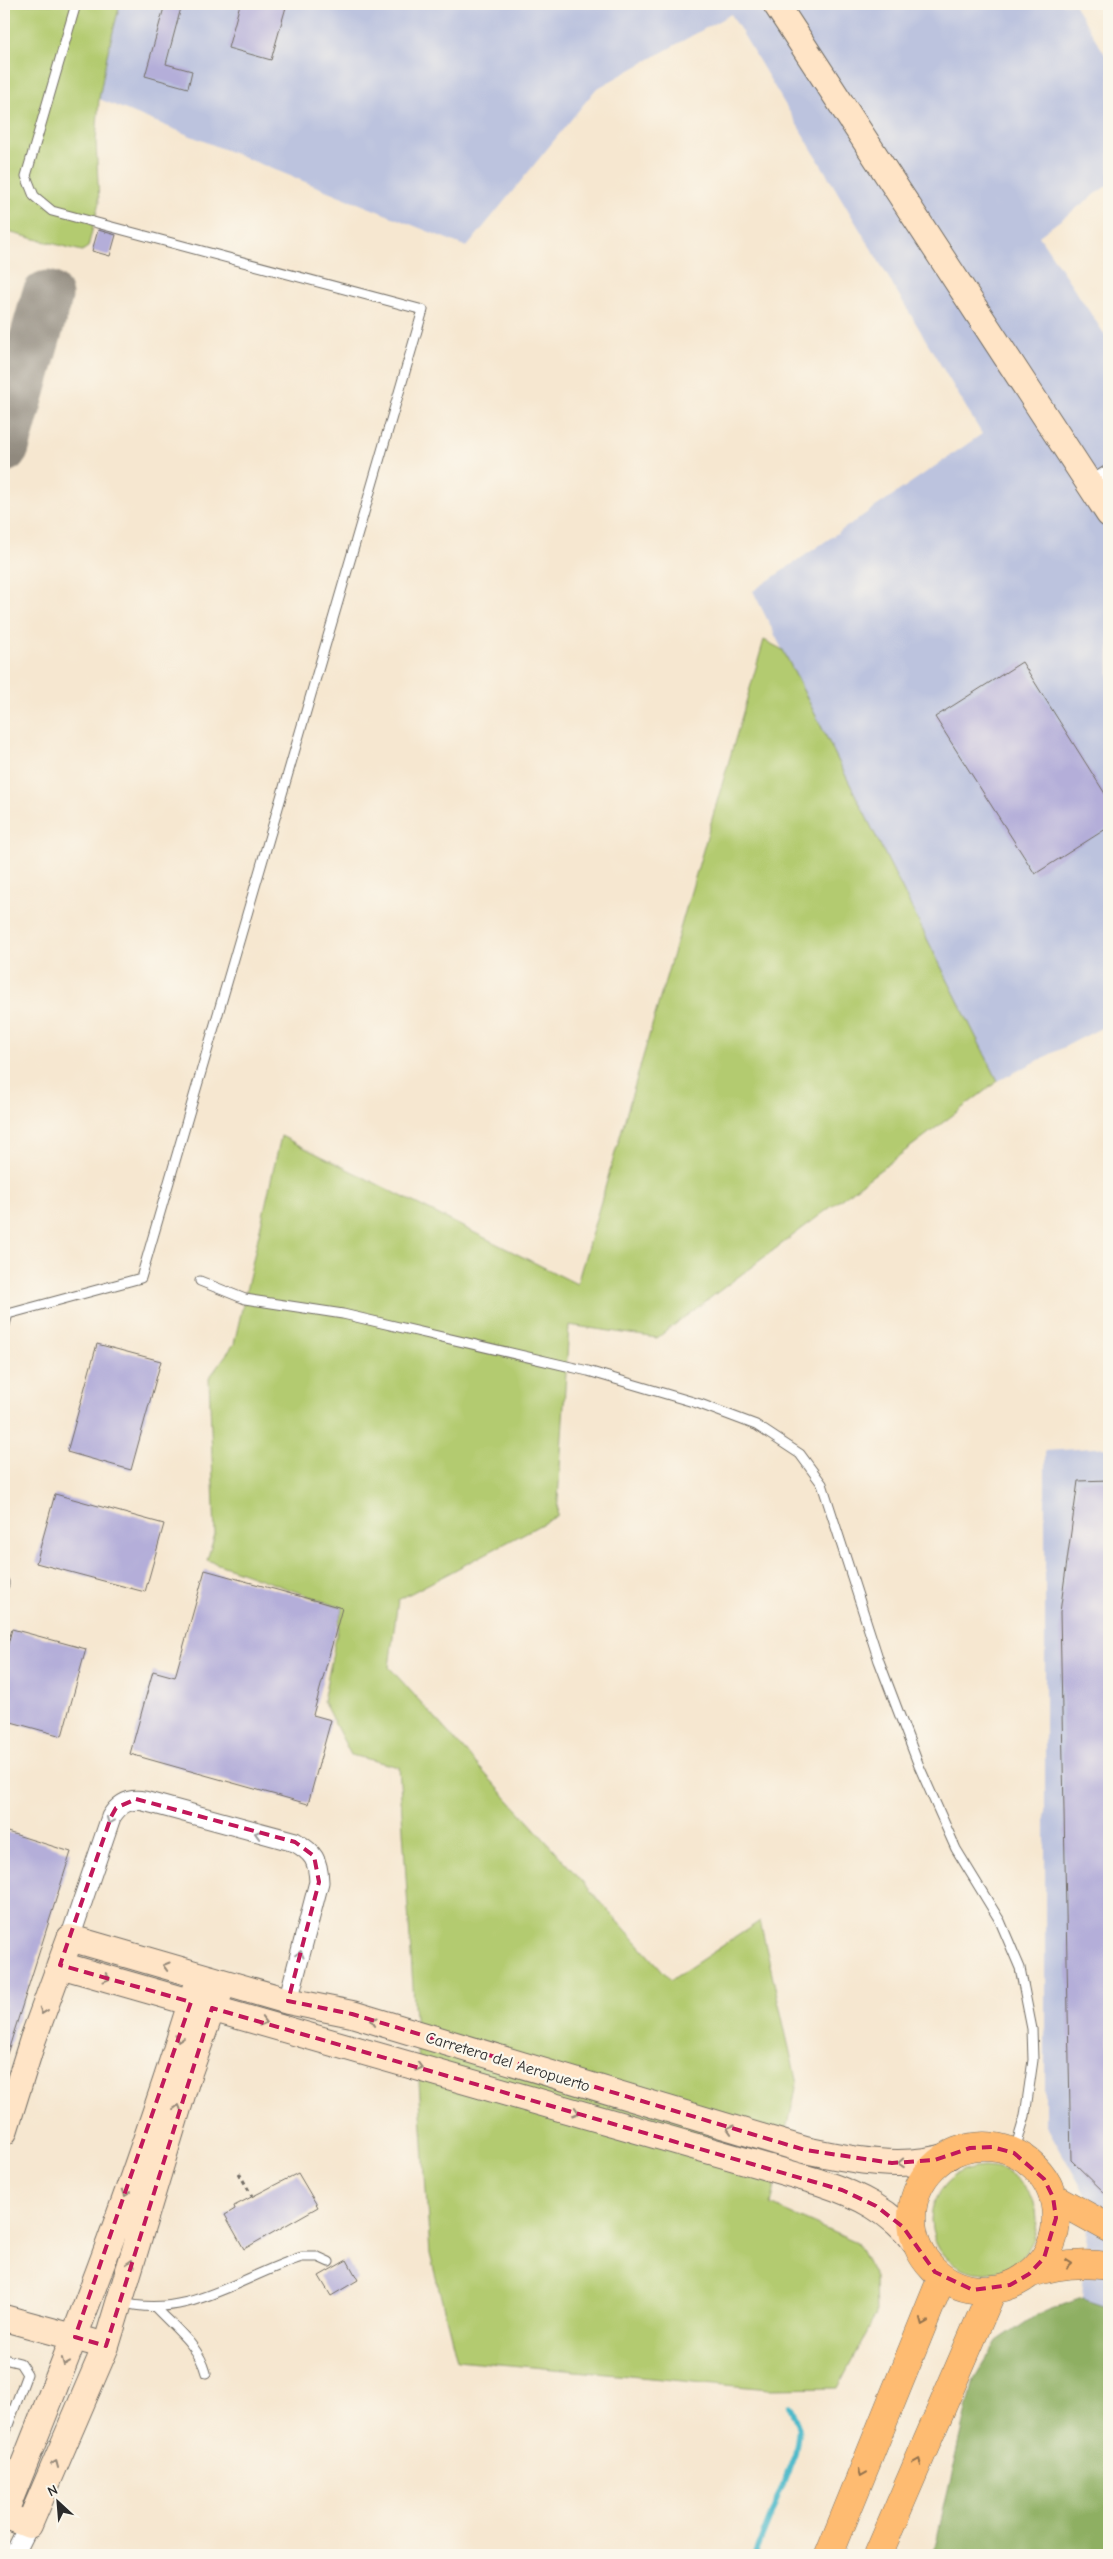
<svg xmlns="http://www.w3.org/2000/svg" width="1113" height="2559" viewBox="0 0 1113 2559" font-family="'Comic Neue',sans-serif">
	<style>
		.industrial { fill: #bcc3de }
		.green { fill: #b3cb70; stroke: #6f7b4e }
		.forest { fill: #8eaf62; stroke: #5c6d46 }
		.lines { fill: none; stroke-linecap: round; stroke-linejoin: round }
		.stream { stroke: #4ebaca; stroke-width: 5.5 }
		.taxiway { stroke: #90897e; stroke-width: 51 }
		.building { fill: #b4aed9 }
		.lane-casing { stroke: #726d65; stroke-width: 11 }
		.street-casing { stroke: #726d65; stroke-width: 21 }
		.secondary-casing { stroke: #726d65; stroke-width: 28 }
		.primary-casing { stroke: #726d65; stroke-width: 29 }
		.path { stroke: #726d65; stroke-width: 3; stroke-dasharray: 4 4; stroke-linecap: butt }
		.lane { stroke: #fff; stroke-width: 9 }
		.street { stroke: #fff; stroke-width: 19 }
		.secondary { stroke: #ffe4c6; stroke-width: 26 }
		.primary { stroke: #febb71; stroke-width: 28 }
		.oneway { stroke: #a0a0a0 }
		.oneway2 { stroke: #958878 }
		.oneway3 { stroke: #94734e }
		.marked { fill: none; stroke: #c2185b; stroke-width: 4; stroke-dasharray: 10 6; stroke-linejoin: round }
		.labels { text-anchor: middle; stroke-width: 4.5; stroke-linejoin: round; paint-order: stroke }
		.street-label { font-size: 16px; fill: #2b2b2b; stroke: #fbf7ec }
	</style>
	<rect width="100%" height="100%" fill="#fbf7ec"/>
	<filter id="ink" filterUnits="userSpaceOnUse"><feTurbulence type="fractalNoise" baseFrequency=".02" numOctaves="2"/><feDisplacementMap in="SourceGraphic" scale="10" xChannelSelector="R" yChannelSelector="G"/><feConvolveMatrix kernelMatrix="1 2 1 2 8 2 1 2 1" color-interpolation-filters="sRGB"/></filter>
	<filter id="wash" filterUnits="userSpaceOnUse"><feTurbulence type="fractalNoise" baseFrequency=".0096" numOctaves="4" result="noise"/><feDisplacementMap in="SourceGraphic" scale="20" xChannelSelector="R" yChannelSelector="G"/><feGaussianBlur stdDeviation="1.12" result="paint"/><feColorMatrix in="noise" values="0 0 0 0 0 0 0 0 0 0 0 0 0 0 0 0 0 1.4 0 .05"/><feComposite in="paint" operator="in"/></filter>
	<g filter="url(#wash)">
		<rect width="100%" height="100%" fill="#f6e7d0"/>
		<path class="industrial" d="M 120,4 L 1074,4 L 1109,61 L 1109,184 L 1039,236 L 1109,341 L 1109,1024 L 998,1081 L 753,591 L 982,434 L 731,14 L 596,89 L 467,247 L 99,99 L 107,55 Z
			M 1109,1447 L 1109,2307 L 1082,2298 L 1089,2201 L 1045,2123 L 1045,1451 Z"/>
		<path class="green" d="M 4,4 L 120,4 L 107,55 L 99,99 L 96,141 L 99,203 L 88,247 L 82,251 L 4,231 Z
			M 764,640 L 783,650 L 998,1081 L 657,1338 L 569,1325 L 557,1516 L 398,1600 L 389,1667 L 671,1980 L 760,1921 L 797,2083 L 771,2205 L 857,2243 L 875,2277 L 876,2314 L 838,2388 L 769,2389 L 457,2360 L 430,2254 L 399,1767 L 351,1755 L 323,1701 L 342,1608 L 207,1560 L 215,1534 L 209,1378 L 234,1344 L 281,1136 L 577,1284 Z
			M931 2220a53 53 0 1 1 106 0a53 53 0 1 1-106 0Z"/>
		<path class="forest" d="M 1082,2298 L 1109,2307 L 1109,2555 L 933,2555 L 974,2380 L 997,2341 L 1035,2315 Z"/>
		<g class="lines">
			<path class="stream" d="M 755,2555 L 795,2454 L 799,2428 L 790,2406"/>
			<path class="taxiway" d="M 4,447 L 47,296"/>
		</g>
		<g id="blocks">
			<path class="building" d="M 165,4 L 182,4 L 166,64 L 192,71 L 188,88 L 145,76 Z
				M 240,4 L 275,4 L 286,7 L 271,60 L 228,48 Z
				M 98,230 L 116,235 L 110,256 L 92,251 Z
				M 1022,662 L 1109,800 L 1109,827 L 1035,874 L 935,717 Z
				M 97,1344 L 161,1361 L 131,1470 L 67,1452 Z
				M 1109,1480 L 1109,2197 L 1071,2160 L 1060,1612 L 1078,1481 Z
				M 55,1494 L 164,1524 L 145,1592 L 36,1563 Z
				M 205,1570 L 342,1608 L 313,1715 L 331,1720 L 308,1804 L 130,1754 L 153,1671 L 175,1677 Z
				M 12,1629 L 86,1649 L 62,1736 L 4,1720 L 4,1659 Z
				M 4,1831 L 71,1852 L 7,2054 L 4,2053 Z
				M 298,2173 L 318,2207 L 244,2249 L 225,2215 L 235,2209 L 234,2206 Z
				M 347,2260 L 358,2280 L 331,2296 L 319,2276 Z"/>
		</g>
	</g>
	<g filter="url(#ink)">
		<use href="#blocks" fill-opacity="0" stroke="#726d65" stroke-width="1"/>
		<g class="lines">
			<defs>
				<path id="lane" d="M 200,1281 L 245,1299 L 343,1314 L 588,1371 L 700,1404 L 756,1425 L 800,1454 L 822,1484 L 879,1661 L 919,1766 L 956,1849 L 1000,1921 L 1020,1968 L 1032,2029 L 1033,2060 L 1025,2116 L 1014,2153
					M 4,1328 L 8,1314 L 141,1278 L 423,310 L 52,211 L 34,196 L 26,176 L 76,4
					M 4,1582 L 4,1585
					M 120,2302 C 187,2321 241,2276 302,2257 L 318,2257 L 329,2262
					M 156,2308 C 175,2328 199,2346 206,2373
					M 4,2359 L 20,2363 L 27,2374 L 4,2436"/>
				<path id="street" d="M 1091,486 L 1109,475
					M 70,1938 L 111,1817 C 119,1804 129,1798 144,1801 L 295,1842 C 314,1853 318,1860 319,1882 L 288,2001
					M 14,2555 L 29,2525"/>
				<path id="secondary" d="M 776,4 L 1109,514
					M 60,1965 L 819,2182 C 858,2195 892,2211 916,2244
					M 4,2132 L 33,2039 L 70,1938 L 288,2001 L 352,2014 L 805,2150 C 852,2160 902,2170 949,2156
					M 4,2318 L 92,2342
					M 4,2514 C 74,2341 142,2165 196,1986
					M 4,2515 L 29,2525 L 106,2346 L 188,2075 L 212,2008 L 220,1992"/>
				<path id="primary" d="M912 2218a72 72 0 1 1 144 0a72 72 0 1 1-144 0Z
					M 1053,2197 L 1109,2228
					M 1029,2274 C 1056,2264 1081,2262 1109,2266
					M 829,2555 L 942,2277
					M 878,2555 L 993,2289"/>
			</defs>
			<use href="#lane" class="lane-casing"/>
			<use href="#street" class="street-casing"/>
			<use href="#secondary" class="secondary-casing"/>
			<use href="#primary" class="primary-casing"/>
			<path class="path" d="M 239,2173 L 252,2196"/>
			<use href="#lane" class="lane"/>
			<use href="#street" class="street"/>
			<use href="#secondary" class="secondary"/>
			<use href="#primary" class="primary"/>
		</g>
		<defs><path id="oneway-chevron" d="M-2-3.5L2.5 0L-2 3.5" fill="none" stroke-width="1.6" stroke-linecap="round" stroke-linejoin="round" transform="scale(1.25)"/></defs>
		<g class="oneway">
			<use href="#oneway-chevron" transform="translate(110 1821) rotate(112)"/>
			<use href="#oneway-chevron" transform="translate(258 1834) rotate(-164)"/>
			<use href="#oneway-chevron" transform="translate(300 1954) rotate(-75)"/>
		</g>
		<g class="oneway2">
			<use href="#oneway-chevron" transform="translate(166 1966) rotate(-164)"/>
			<use href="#oneway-chevron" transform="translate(107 1978) rotate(15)"/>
			<use href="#oneway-chevron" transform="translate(43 2011) rotate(110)"/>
			<use href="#oneway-chevron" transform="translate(374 2021) rotate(-163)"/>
			<use href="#oneway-chevron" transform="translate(263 2022) rotate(16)"/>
			<use href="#oneway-chevron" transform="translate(179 2039) rotate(108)"/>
			<use href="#oneway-chevron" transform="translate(419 2067) rotate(16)"/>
			<use href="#oneway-chevron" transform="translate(178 2108) rotate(-73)"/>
			<use href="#oneway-chevron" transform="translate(576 2112) rotate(16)"/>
			<use href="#oneway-chevron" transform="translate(730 2129) rotate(-163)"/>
			<use href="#oneway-chevron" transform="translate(901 2163) rotate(176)"/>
			<use href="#oneway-chevron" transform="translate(126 2193) rotate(109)"/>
			<use href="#oneway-chevron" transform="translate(131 2263) rotate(-73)"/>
			<use href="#oneway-chevron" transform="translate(65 2362) rotate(112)"/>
			<use href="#oneway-chevron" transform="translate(55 2464) rotate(-67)"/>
		</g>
		<g class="oneway3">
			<use href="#oneway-chevron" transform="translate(1069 2264) rotate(-6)"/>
			<use href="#oneway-chevron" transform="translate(923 2322) rotate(112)"/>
			<use href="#oneway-chevron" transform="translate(918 2462) rotate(-67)"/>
			<use href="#oneway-chevron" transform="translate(862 2473) rotate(112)"/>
		</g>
	</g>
	<path class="marked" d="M 136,1799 L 295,1842 L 314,1856 L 319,1882 L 288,2001 L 352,2014 L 805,2150 L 892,2163 L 935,2160 L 970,2148 L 992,2147 L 1014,2153 L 1044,2179 L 1053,2197 L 1056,2218 L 1044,2258 L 1029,2274 L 1010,2285 L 973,2290 L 935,2272 L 903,2227 L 876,2206 L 842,2190 L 212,2008 L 106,2346 L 75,2337 L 191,2002 L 60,1965 L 111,1817 L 116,1808 Z"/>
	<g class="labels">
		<g class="street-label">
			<text transform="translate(508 2061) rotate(17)" y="6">Carretera del Aeropuerto</text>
		</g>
	</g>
	<rect width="1113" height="2559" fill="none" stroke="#fbf7ec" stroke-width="20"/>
	<g transform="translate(58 2502) rotate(334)" stroke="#fbf7ec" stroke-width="4" paint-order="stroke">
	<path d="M0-4L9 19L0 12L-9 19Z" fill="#2b2b2b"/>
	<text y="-8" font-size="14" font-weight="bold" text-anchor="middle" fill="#2b2b2b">N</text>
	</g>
</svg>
